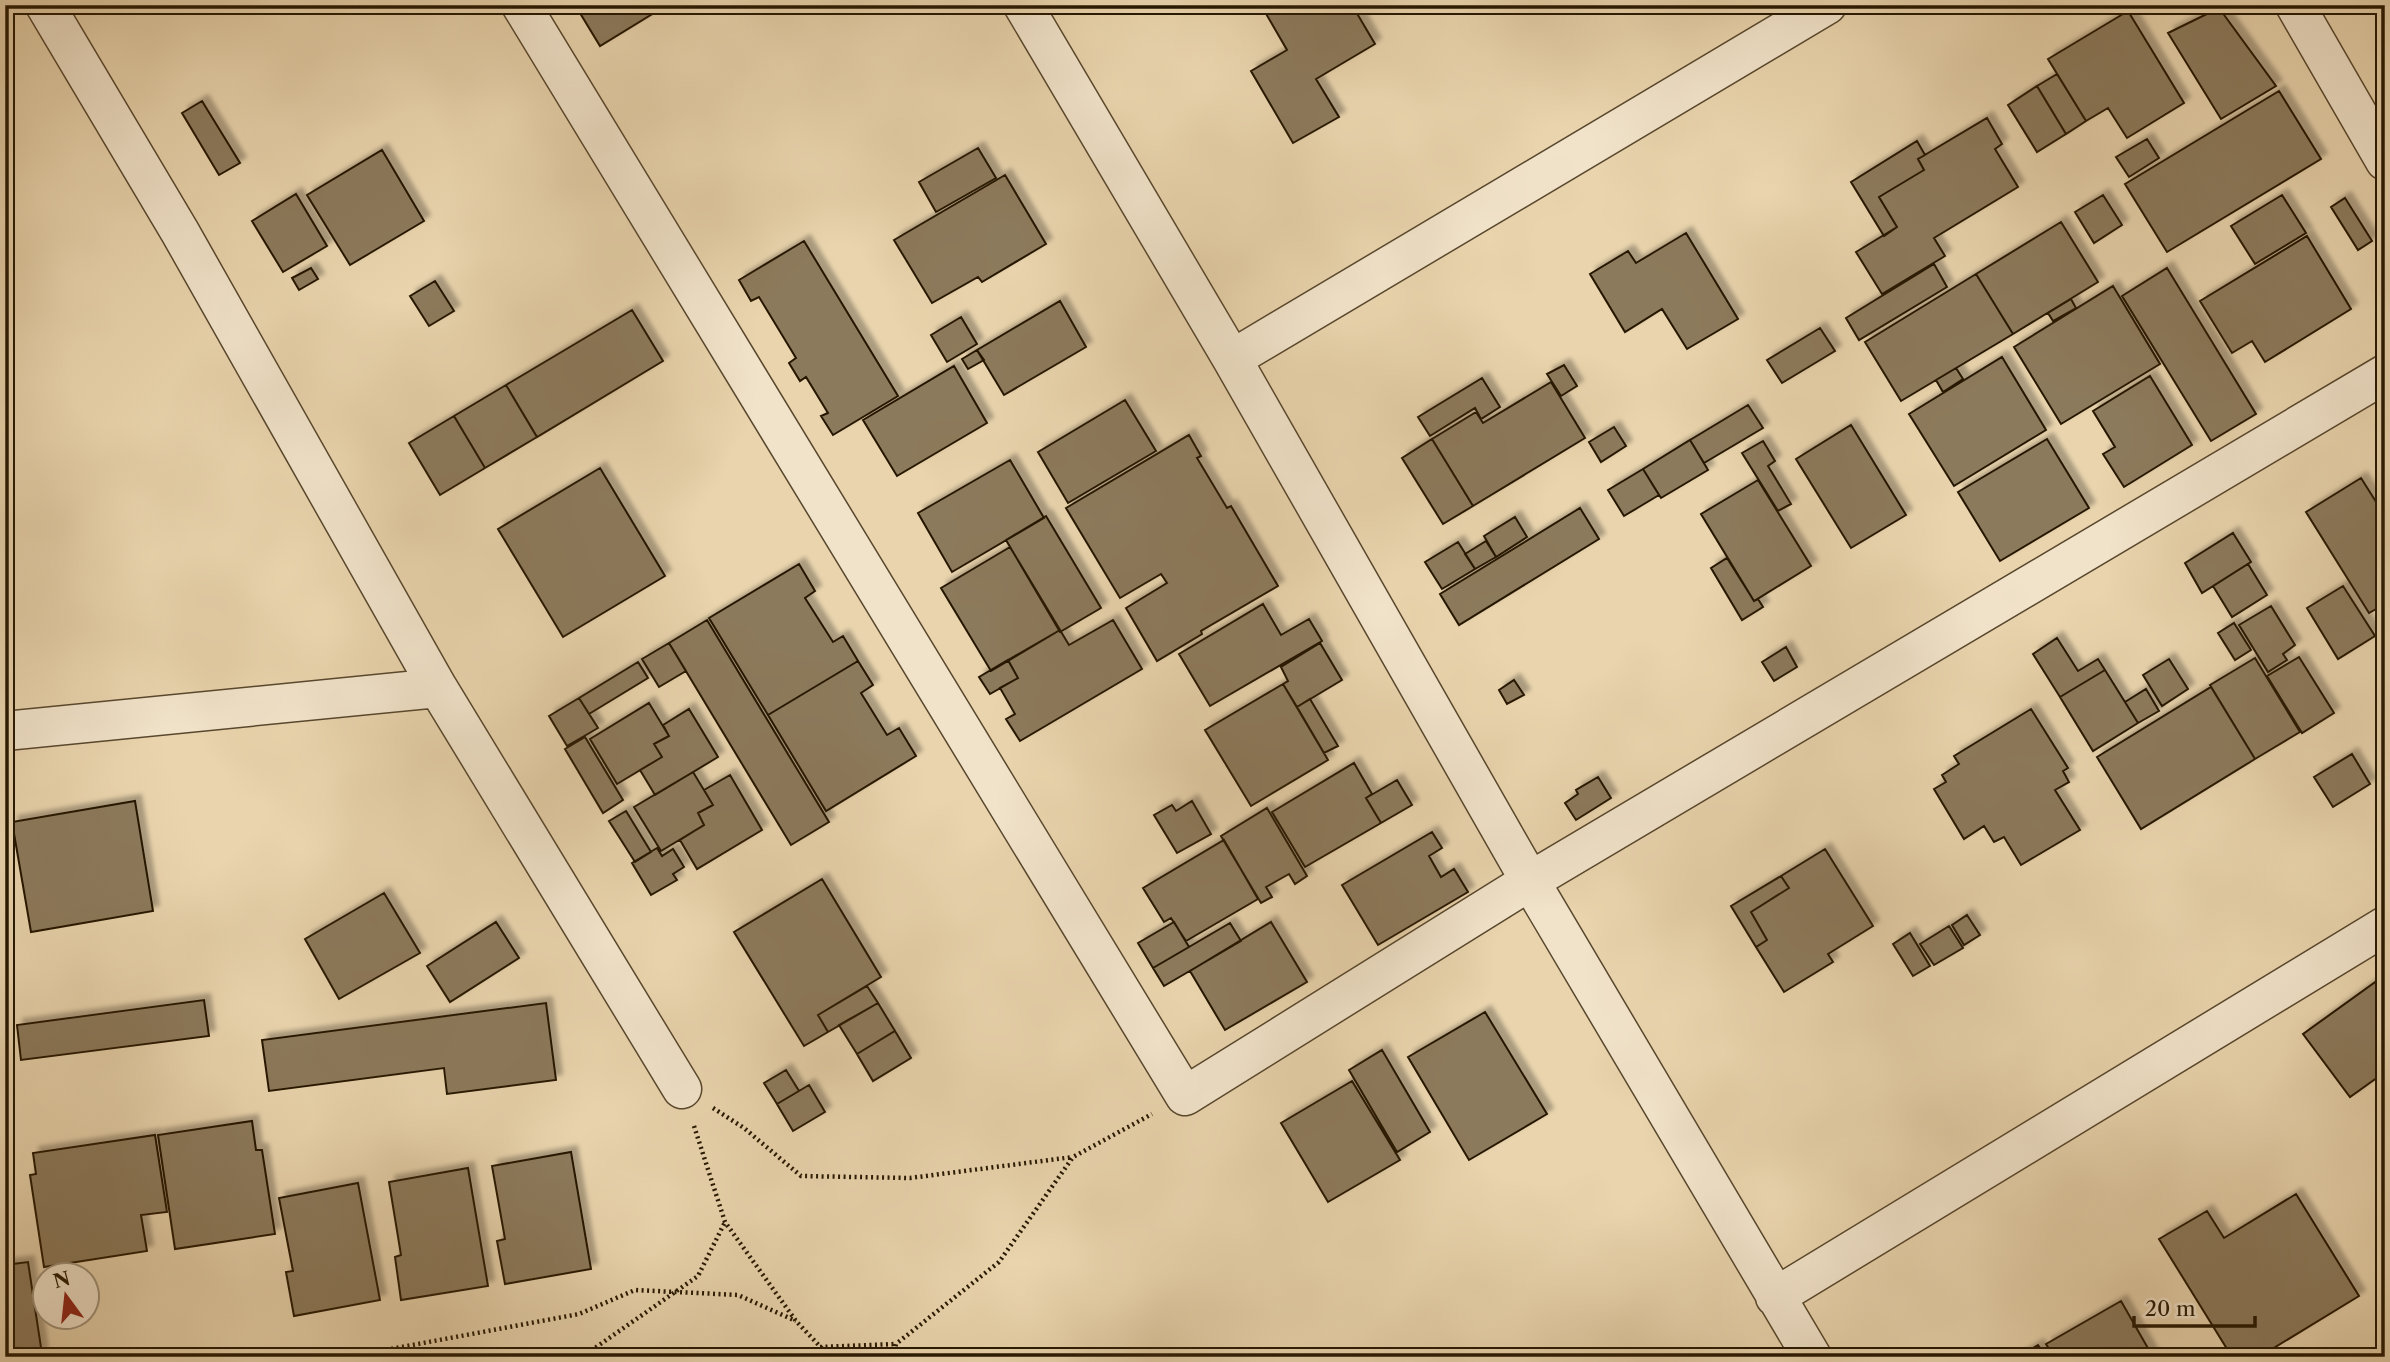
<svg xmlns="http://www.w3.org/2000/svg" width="2390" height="1362" viewBox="0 0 2390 1362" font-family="'Libre Caslon Text',serif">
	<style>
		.building { fill: #8c7a5b; stroke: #271802; stroke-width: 2; filter: url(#shadow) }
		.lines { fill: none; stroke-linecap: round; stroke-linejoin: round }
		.minor-casing { stroke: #58472d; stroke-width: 41 }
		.path { stroke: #271802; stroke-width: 4.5; stroke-dasharray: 2 3.5; stroke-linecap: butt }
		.minor { stroke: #f1e3ca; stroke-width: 38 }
	</style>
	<defs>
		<filter id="shadow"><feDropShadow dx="6" dy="-6" stdDeviation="2" flood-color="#0004"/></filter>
	</defs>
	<rect width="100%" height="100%" fill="#e9d4ad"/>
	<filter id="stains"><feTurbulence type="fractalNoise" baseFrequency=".00286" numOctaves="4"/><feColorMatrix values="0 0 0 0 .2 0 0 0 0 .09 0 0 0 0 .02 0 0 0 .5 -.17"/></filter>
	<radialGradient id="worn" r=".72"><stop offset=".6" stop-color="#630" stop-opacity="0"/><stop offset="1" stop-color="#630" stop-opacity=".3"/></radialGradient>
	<path class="building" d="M 594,5 L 667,5 L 600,46 L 580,13 Z
		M 1261,5 L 1352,5 L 1375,44 L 1316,79 L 1339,117 L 1293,143 L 1251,71 L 1287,50 Z
		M 2219,8 L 2276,86 L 2221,119 L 2168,33 Z
		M 2128,11 L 2184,103 L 2127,138 L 2108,108 L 2086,121 L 2048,59 Z
		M 2057,74 L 2086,121 L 2066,134 L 2037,86 Z
		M 2037,86 L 2066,134 L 2037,152 L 2008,105 Z
		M 2279,91 L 2321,159 L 2167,252 L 2125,184 Z
		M 202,101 L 240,163 L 219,175 L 182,113 Z
		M 1987,118 L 2002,144 L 1995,149 L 2018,187 L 1934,238 L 1945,256 L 1882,294 L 1856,252 L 1897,227 L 1879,197 L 1924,170 L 1918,159 Z
		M 2147,139 L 2159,158 L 2129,177 L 2116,157 Z
		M 1917,141 L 1925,155 L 1918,159 L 1924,170 L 1879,197 L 1897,227 L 1884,236 L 1851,182 Z
		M 978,148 L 996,178 L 936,212 L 919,182 Z
		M 382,150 L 424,221 L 350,265 L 307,195 Z
		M 1005,175 L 1046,244 L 982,282 L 978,277 L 932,303 L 894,240 Z
		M 296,194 L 327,246 L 283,272 L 252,221 Z
		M 2103,195 L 2122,225 L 2094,243 L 2075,212 Z
		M 2282,195 L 2306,233 L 2255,264 L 2231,226 Z
		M 2345,198 L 2372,241 L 2358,250 L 2331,207 Z
		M 2061,222 L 2098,282 L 2013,334 L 1976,274 Z
		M 1686,233 L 1738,319 L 1687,349 L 1662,309 L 1625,332 L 1590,274 L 1628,251 L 1636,263 Z
		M 2307,236 L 2351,309 L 2265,362 L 2252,341 L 2232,353 L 2200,301 Z
		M 804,241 L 898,396 L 833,435 L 821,416 L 828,413 L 806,377 L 800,381 L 789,363 L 796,358 L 759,297 L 751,301 L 739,280 Z
		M 1934,264 L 1947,287 L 1859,340 L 1846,318 Z
		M 311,268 L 318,279 L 299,290 L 292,278 Z
		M 2167,268 L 2256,414 L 2211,441 L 2122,296 Z
		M 1976,274 L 2013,334 L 1901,401 L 1865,342 Z
		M 435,281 L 454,311 L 429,326 L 410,296 Z
		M 2113,286 L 2160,364 L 2061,424 L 2014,347 Z
		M 2071,299 L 2076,308 L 2053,321 L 2048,313 Z
		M 1060,301 L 1086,347 L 1004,395 L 977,350 Z
		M 632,310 L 663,361 L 537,437 L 506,385 Z
		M 961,317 L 977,344 L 947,362 L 931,335 Z
		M 1820,328 L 1835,351 L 1782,383 L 1767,360 Z
		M 977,350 L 984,360 L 968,369 L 962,359 Z
		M 2002,357 L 2046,430 L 1954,486 L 1909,414 Z
		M 1564,365 L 1577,386 L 1561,396 L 1547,374 Z
		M 954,366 L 987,423 L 897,476 L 863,420 Z
		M 1956,368 L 1963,379 L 1943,392 L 1936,380 Z
		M 2150,376 L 2192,445 L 2124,487 L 2103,454 L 2115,447 L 2093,411 Z
		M 1482,378 L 1500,407 L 1481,419 L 1475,408 L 1430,436 L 1418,417 Z
		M 1551,382 L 1585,438 L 1473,506 L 1432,439 L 1476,412 L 1483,423 Z
		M 506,385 L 537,437 L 485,468 L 454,416 Z
		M 1125,400 L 1156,451 L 1068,503 L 1038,452 Z
		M 1748,405 L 1763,428 L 1704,463 L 1690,440 Z
		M 454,416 L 485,468 L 440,495 L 409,443 Z
		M 1851,425 L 1906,515 L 1851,548 L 1796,459 Z
		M 1614,427 L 1626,446 L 1601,462 L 1589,442 Z
		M 1189,435 L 1201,456 L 1197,458 L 1227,508 L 1231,506 L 1278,586 L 1201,631 L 1202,634 L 1157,661 L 1126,608 L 1167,583 L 1161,574 L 1120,598 L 1066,508 Z
		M 1432,439 L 1473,506 L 1443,524 L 1402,458 Z
		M 2047,439 L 2089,508 L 2000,561 L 1958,492 Z
		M 1690,440 L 1708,470 L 1661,498 L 1643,469 Z
		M 1763,441 L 1775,461 L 1768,466 L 1791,504 L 1778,511 L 1742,453 Z
		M 1010,460 L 1044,518 L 952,572 L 918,513 Z
		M 600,468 L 665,576 L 563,637 L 498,529 Z
		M 1643,469 L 1659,495 L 1624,516 L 1608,490 Z
		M 2361,478 L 2385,516 L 2385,604 L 2369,613 L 2306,512 Z
		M 1758,480 L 1811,566 L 1754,601 L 1701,514 Z
		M 1580,508 L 1599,539 L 1459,625 L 1440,594 Z
		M 1046,516 L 1101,608 L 1060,632 L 1006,540 Z
		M 1515,517 L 1527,537 L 1496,557 L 1484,536 Z
		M 2233,533 L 2251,562 L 2202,593 L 2185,563 Z
		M 1486,541 L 1496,557 L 1475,569 L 1465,554 Z
		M 1458,542 L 1475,569 L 1442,589 L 1425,562 Z
		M 1010,547 L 1060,630 L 991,671 L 941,588 Z
		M 1727,558 L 1754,601 L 1758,599 L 1763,607 L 1742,620 L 1711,568 Z
		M 799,564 L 815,591 L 805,598 L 833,642 L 843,636 L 858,661 L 768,715 L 709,618 Z
		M 2248,564 L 2267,595 L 2232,617 L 2213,586 Z
		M 2343,586 L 2375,636 L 2338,659 L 2307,608 Z
		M 1263,604 L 1281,635 L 1309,619 L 1322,641 L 1210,706 L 1179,654 Z
		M 2271,606 L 2295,645 L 2283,654 L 2287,660 L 2268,672 L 2239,625 Z
		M 707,620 L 829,822 L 791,845 L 669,643 Z
		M 1113,620 L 1142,669 L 1020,741 L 1006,719 L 1015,714 L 1000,688 L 1018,678 L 1008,660 L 1060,630 L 1069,645 Z
		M 2234,623 L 2251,650 L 2235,660 L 2218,633 Z
		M 2057,638 L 2078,671 L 2098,659 L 2105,670 L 2060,697 L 2033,654 Z
		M 669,643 L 686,671 L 659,687 L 642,659 Z
		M 1320,643 L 1342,680 L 1297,707 L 1283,684 L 1288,681 L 1281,667 Z
		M 1786,647 L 1797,667 L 1774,681 L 1762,662 Z
		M 2299,657 L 2334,713 L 2302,733 L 2267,676 Z
		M 2255,658 L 2300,732 L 2255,759 L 2210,685 Z
		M 2169,659 L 2188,689 L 2162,706 L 2143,675 Z
		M 1008,660 L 1018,678 L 990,694 L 979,677 Z
		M 858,661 L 873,685 L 861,693 L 887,735 L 899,728 L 916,756 L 826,811 L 768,715 Z
		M 638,662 L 648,678 L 589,714 L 579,698 Z
		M 2105,670 L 2138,723 L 2093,751 L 2060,697 Z
		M 1514,680 L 1524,695 L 1507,704 L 1499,690 Z
		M 1283,684 L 1328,760 L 1251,806 L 1205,730 Z
		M 2211,687 L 2255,759 L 2141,829 L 2097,757 Z
		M 2146,689 L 2159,711 L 2138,723 L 2125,702 Z
		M 579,698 L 598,728 L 567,746 L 549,716 Z
		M 1310,699 L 1338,746 L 1324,753 L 1297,707 Z
		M 649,703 L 669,736 L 654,744 L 662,757 L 617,784 L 590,739 Z
		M 689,709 L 718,757 L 655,795 L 640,770 L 662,757 L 654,744 L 669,736 L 663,725 Z
		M 2031,709 L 2068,768 L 2063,771 L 2069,782 L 2055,790 L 2080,830 L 2021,865 L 2004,837 L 1994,842 L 1984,826 L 1964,839 L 1934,789 L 1946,782 L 1942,775 L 1959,764 L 1954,756 Z
		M 585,737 L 623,800 L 603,813 L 565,749 Z
		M 2352,754 L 2370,784 L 2333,807 L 2314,777 Z
		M 1354,763 L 1372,794 L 1366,798 L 1381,823 L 1305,867 L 1272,812 Z
		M 693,772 L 713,805 L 698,813 L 704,825 L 661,851 L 634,807 Z
		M 730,775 L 762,830 L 697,869 L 680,840 L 704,825 L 698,813 L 713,805 L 704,790 Z
		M 1598,777 L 1611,798 L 1576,820 L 1565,803 L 1578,794 L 1576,790 Z
		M 1397,780 L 1412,805 L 1381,823 L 1366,798 Z
		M 135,801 L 153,911 L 31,932 L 12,822 Z
		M 1192,801 L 1211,834 L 1177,853 L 1154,815 L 1172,805 L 1176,811 Z
		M 1267,808 L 1307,876 L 1295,884 L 1289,874 L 1266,887 L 1272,897 L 1261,903 L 1221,836 Z
		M 626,811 L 651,852 L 635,862 L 609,821 Z
		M 1432,832 L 1442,848 L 1429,856 L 1441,877 L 1454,869 L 1468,892 L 1378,945 L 1342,885 Z
		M 1224,840 L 1258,899 L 1186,941 L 1171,918 L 1164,922 L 1143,888 Z
		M 657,848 L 662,856 L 673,849 L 684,867 L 673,874 L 677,880 L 651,895 L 632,863 Z
		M 1825,849 L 1873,926 L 1828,954 L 1833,962 L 1784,992 L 1756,947 L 1767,940 L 1751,912 L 1789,888 L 1781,876 Z
		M 1781,876 L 1789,888 L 1751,912 L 1767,940 L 1756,947 L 1731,906 Z
		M 822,879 L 881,977 L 818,1015 L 828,1032 L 804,1046 L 734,932 Z
		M 384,893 L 420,953 L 339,999 L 305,939 Z
		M 1967,915 L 1980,935 L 1964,945 L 1952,925 Z
		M 496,922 L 519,958 L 450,1002 L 427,966 Z
		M 1174,922 L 1189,947 L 1153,968 L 1138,943 Z
		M 1271,922 L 1307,982 L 1225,1030 L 1190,971 Z
		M 1230,923 L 1241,941 L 1164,986 L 1153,968 Z
		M 1949,926 L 1963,948 L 1934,965 L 1920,944 Z
		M 1910,933 L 1930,966 L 1913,976 L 1893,944 Z
		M 2385,975 L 2385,1072 L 2350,1097 L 2303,1034 Z
		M 867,986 L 878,1003 L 828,1032 L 818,1015 Z
		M 204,1000 L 209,1036 L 21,1060 L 17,1025 Z
		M 546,1003 L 556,1080 L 447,1094 L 444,1068 L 269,1091 L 262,1040 Z
		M 878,1003 L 895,1031 L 857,1054 L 839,1025 Z
		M 1485,1012 L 1547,1114 L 1469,1160 L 1408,1057 Z
		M 895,1031 L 911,1058 L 873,1081 L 857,1054 Z
		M 1382,1050 L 1430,1132 L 1397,1152 L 1349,1070 Z
		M 786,1070 L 799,1091 L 777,1104 L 764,1083 Z
		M 1352,1081 L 1400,1160 L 1328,1202 L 1281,1123 Z
		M 809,1085 L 825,1112 L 793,1131 L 777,1104 Z
		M 252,1121 L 256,1150 L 262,1150 L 275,1234 L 175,1249 L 158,1135 Z
		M 155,1135 L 167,1212 L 141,1215 L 147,1251 L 44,1267 L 30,1175 L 36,1174 L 33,1153 Z
		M 571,1152 L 591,1269 L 505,1284 L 497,1241 L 505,1239 L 492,1166 Z
		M 468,1168 L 488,1286 L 401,1300 L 395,1257 L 401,1255 L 389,1182 Z
		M 358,1183 L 380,1300 L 294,1316 L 286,1272 L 293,1271 L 279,1198 Z
		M 2296,1194 L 2359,1296 L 2259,1357 L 2232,1357 L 2159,1239 L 2207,1211 L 2224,1238 Z
		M 28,1262 L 42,1354 L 19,1357 L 17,1348 L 5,1350 L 5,1265 Z
		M 2121,1301 L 2153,1357 L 2054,1357 L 2046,1344 Z
		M 2038,1345 L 2046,1357 L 2018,1357 Z"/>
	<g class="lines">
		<defs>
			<path id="minor" d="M 45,5 L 180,232 L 438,688 L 682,1089
				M 521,5 L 1185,1096 L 1530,881 L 2385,374
				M 1023,5 L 1232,359 L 1530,881 L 1812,1357
				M 2295,5 L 2385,161
				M 1232,359 L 1827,5
				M 5,731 L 438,688
				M 1775,1297 L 2385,926"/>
		</defs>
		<use href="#minor" class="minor-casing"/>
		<path class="path" d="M 713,1108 L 744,1128 L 801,1176 L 910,1178 L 1073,1157
			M 694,1126 L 725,1222 L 796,1321 L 830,1357
			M 820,1347 L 896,1344
			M 348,1357 L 579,1314 L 635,1290 L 738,1295 L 796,1321
			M 582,1357 L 698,1276 L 725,1222
			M 893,1357 L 896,1344 L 999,1262 L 1073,1157 L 1152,1114"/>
		<use href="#minor" class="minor"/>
	</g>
	<rect width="2390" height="1362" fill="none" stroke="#e9d4ad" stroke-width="28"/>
	<rect x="7" y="7" width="2376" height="1348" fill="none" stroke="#271802" stroke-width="3.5"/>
	<rect x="14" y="14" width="2362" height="1334" fill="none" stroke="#271802" stroke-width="2"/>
	<g transform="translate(66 1296) rotate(345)"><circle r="33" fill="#f1e3ca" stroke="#a0927a" stroke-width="2"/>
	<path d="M0-5L12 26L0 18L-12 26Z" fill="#8f2418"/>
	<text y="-10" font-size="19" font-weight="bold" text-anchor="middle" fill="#271802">N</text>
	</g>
	<path d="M2134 1316v10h121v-10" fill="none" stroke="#271802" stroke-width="3.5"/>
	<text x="2145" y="1316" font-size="21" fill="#271802" stroke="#f1e3ca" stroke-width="5" paint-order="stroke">20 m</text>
	<rect width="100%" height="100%" filter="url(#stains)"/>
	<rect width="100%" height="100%" fill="url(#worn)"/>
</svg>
